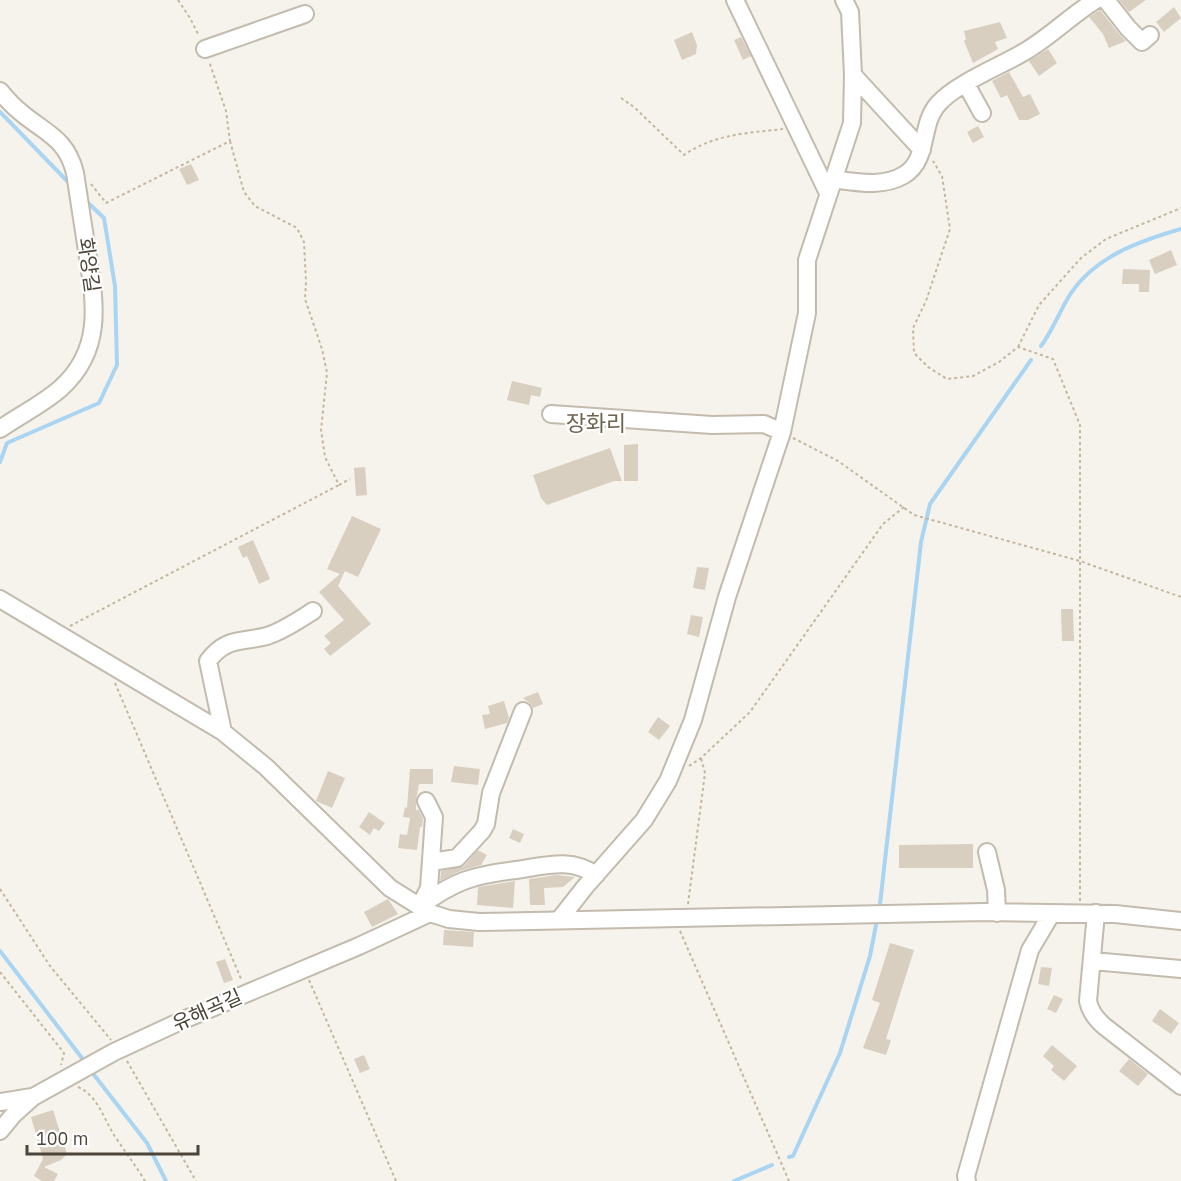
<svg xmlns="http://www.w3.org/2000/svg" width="1181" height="1181" viewBox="0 0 1181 1181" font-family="'IBM Plex Sans','Noto Sans KR',sans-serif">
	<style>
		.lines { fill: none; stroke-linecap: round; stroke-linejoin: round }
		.stream { stroke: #a9d4f2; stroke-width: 4 }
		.building { fill: #d8cfc1 }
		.minor-casing { stroke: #c2bbae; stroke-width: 20 }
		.path { stroke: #c4b79f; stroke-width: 2; stroke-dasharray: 3 3; stroke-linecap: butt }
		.minor { stroke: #fff; stroke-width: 16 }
		.labels { text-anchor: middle; stroke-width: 4.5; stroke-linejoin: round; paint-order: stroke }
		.street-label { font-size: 20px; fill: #4b4439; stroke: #fff }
		.quarter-label { font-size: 22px; fill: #6e6250; stroke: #fff }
	</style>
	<rect width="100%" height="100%" fill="#f6f3ec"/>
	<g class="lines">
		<path class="stream" d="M 0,112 L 71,185
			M 1041,346 C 1053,330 1060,310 1071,293 C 1096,256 1140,241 1181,229
			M 0,462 L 7,443 L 99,403 L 117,365 L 115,286 L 104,218 L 84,199
			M 880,904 L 921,542 L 930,504 L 1031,360
			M 0,951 L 85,1062
			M 91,1071 L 147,1143 L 166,1181
			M 789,1157 L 793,1156 L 840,1053 L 870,956 L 876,925
			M 734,1181 L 772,1165"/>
	</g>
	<path class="building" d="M 1119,0 L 1146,0 L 1129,12 Z
		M 1174,7 L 1181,18 L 1164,32 L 1156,22 Z
		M 1100,10 L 1120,35 L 1126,41 L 1109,48 L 1103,34 L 1089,17 Z
		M 1000,22 L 1007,38 L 995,42 L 998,49 L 973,63 L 964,41 L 966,39 L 964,31 Z
		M 692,32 L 697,45 L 696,54 L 682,60 L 674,40 Z
		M 741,37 L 751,56 L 743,60 L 734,40 Z
		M 1048,49 L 1057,63 L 1039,76 L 1029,61 Z
		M 1009,72 L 1023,97 L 1030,94 L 1040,114 L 1028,120 L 1019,120 L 1007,95 L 1001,98 L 992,81 Z
		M 978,126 L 984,137 L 973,143 L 967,132 Z
		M 191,164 L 199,180 L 187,185 L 179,169 Z
		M 1171,250 L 1177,265 L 1155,274 L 1149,260 Z
		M 1123,269 L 1150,270 L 1149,292 L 1139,292 L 1139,284 L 1122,284 Z
		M 512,381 L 542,388 L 540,397 L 531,395 L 529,405 L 507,400 Z
		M 638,444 L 638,481 L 624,481 L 624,445 Z
		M 610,448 L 622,481 L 614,481 L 547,505 L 541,498 L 533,475 Z
		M 365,467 L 367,495 L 356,496 L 354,468 Z
		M 352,516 L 381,529 L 358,577 L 345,571 L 338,586 L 371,624 L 330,656 L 324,649 L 331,643 L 324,636 L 344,620 L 319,592 L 340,574 L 327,569 Z
		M 253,540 L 270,579 L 259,584 L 247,556 L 243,558 L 238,547 Z
		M 697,567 L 709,568 L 705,590 L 693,588 Z
		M 1061,609 L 1073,609 L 1074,641 L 1062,641 Z
		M 691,615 L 703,617 L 699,637 L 687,634 Z
		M 538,692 L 543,704 L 533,708 L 531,704 L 523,698 Z
		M 504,701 L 509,718 L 507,723 L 485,729 L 482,715 L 490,714 L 488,706 Z
		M 658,717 L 670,726 L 659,740 L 648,732 Z
		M 454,766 L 480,769 L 478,785 L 451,782 Z
		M 410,769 L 433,769 L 433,784 L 419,784 L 416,800 L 416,810 L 419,810 L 423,819 L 422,827 L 420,827 L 417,850 L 398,848 L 400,834 L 407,835 L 410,818 L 403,817 L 405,807 L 407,808 Z
		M 328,771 L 345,778 L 332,808 L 316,801 Z
		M 369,812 L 385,823 L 379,831 L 374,828 L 370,835 L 359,827 Z
		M 513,829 L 524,834 L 520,843 L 509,838 Z
		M 973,844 L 973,868 L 899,868 L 899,845 Z
		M 478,850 L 487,855 L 481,865 L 460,871 L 440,881 L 441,871 L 464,866 Z
		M 557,875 L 575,877 L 563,887 L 544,888 L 545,905 L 530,905 L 529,879 Z
		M 515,881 L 513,908 L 477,905 L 478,887 Z
		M 388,899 L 398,914 L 372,927 L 364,912 Z
		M 444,930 L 474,932 L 473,947 L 443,945 Z
		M 890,943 L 914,950 L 886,1039 L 891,1040 L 886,1055 L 863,1048 L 880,1003 L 872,1000 Z
		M 225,959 L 233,980 L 224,983 L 216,962 Z
		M 1041,967 L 1052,968 L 1049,986 L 1038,984 Z
		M 1054,995 L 1063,999 L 1056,1013 L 1047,1009 Z
		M 1160,1009 L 1179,1023 L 1171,1034 L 1152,1021 Z
		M 1052,1045 L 1077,1066 L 1064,1081 L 1051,1070 L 1054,1066 L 1043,1056 Z
		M 364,1055 L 370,1069 L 360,1073 L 354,1059 Z
		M 1129,1059 L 1148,1074 L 1138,1086 L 1119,1071 Z
		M 53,1110 L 67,1154 L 61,1160 L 44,1167 L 58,1174 L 54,1181 L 42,1181 L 34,1176 L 43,1159 L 31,1117 Z"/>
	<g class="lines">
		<defs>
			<path id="minor" d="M 735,0 L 828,193
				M 1106,0 L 1128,28 L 1142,42 L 1150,35
				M 205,49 L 305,14
				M 853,75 L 922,150
				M 966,84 L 982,113
				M 0,91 C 7,100 15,108 24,115 C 48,134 67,140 75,173 C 79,199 83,225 87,251 C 95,302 104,349 61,388 C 43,404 20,415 0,429
				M 832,179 C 856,182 882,188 904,175 C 930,159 919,124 939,103 C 958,82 1004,65 1029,49 C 1053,34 1073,14 1096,0
				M 551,414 L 712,425 L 764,424 L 782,432
				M 0,599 L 223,732 L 266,767 L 390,888 L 430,913 L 449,919 L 479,922 L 984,912 L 1115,914 L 1181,921
				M 223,732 L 208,661 C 226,637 240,643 267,636 C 283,631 299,620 313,611
				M 987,852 L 996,890 L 997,913
				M 431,862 L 457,858 L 482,831 L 486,824 L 491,793 L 523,711
				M 421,904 L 429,888 L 434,817 L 426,801
				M 419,907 C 454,881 473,875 516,870 C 545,866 570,857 596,875
				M 1096,913 L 1088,1001 C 1090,1012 1096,1019 1104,1026 L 1181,1086
				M 559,920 L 585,887 L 644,820 L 668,781 L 693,720 L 727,597 L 782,432 L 807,313 L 807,260 L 852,123 L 853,75 L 850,12 L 844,0
				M 1093,961 L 1181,969
				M 0,1102 L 32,1097
				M 0,1131 L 14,1114 L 33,1097 L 114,1052 L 181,1021 L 359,946 L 430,913
				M 967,1181 L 966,1176 L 1030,950 L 1052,913"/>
		</defs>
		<use href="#minor" class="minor-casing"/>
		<path class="path" d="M 178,0 L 190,18 L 199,36
			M 621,98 L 634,107 L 684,155 C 714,134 748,133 783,129
			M 230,141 L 244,192 L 255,206 L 297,228 L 304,242 L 306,282 L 305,299 L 322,349 L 327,373 L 321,430 L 325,457 L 339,485 L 350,479
			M 91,184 L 106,203 L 230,141 L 226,111 L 209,61
			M 1018,347 L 1039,305 L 1081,258 L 1106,239 L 1181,208
			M 793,438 L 838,461 L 914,515 L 1080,561 L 1080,425 L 1053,359 L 1018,347 L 999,362 L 973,376 L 947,379 L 928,367 L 914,353 L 913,328 L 926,301 L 950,229 L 942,176 L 933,161
			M 70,626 L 339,485
			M 115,683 L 242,981
			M 689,766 L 701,758 L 750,712 L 883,524 L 904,507
			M 0,889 L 50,966 L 111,1040
			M 1080,901 L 1080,561 L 1181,597
			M 688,904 L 705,773 L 701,758
			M 680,931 L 789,1181
			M 0,972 L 64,1053 L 61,1065
			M 309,980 L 396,1181
			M 127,1061 L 196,1181
			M 78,1087 C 99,1096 104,1121 116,1138 C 126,1153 136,1166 145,1181"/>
		<use href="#minor" class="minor"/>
	</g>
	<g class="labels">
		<g class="street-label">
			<text transform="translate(89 265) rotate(82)" y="7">화양길</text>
			<text transform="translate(207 1010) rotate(-24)" y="7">유해곡길</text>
		</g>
		<g class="quarter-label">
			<text x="596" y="431">장화리</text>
		</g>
	</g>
	<path d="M27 1145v9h171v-9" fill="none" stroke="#4b4439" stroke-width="3"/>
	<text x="36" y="1145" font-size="18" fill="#4b4439" stroke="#ffffff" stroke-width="4.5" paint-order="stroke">100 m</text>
</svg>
